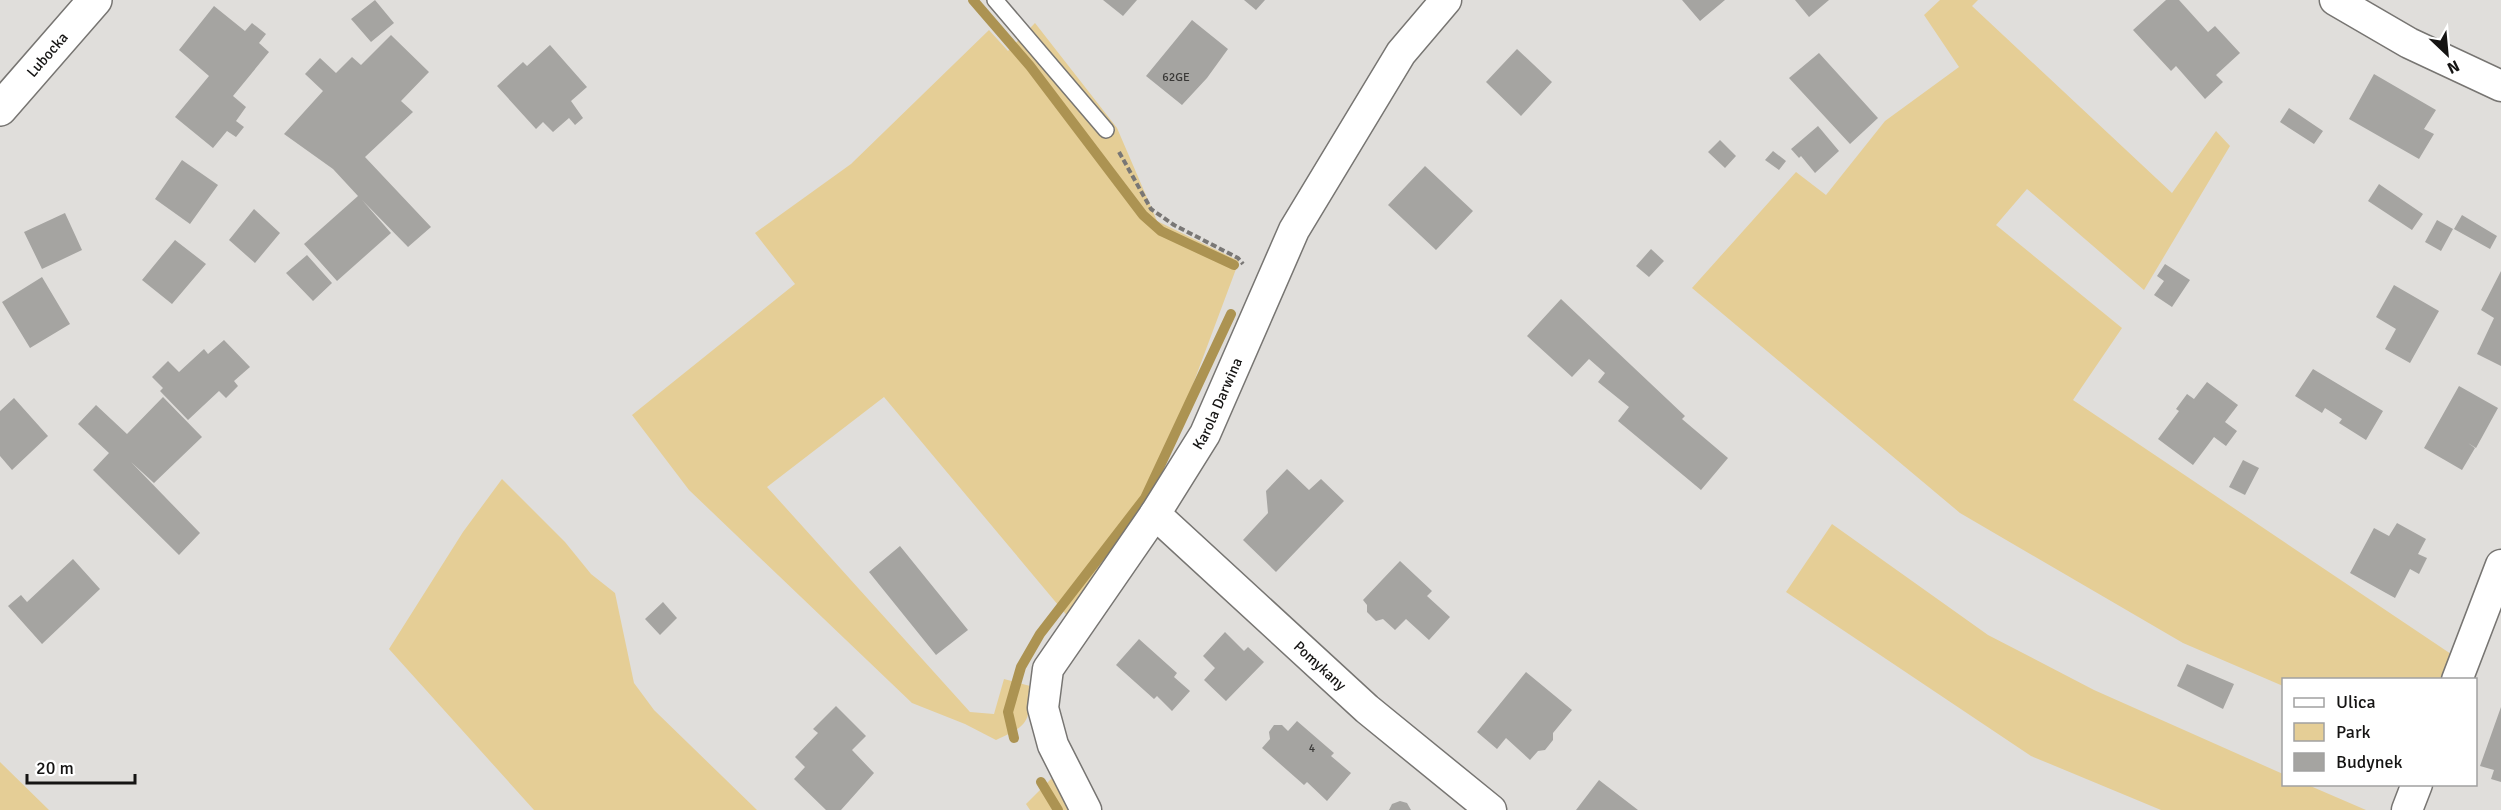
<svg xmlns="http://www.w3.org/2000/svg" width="2501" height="810" viewBox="0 0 2501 810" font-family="Signika,sans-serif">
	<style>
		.green { fill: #e5ce96 }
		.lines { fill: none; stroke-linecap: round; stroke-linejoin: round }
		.stream { stroke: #ac9352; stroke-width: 10 }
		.building { fill: #a5a4a1 }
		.service-casing { stroke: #777572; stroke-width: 18 }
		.minor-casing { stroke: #777572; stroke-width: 33 }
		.tertiary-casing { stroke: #777572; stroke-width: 36 }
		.path { stroke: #797775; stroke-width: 4; stroke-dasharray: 6 3; stroke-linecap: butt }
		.service { stroke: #fff; stroke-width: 15 }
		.minor { stroke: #fff; stroke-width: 30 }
		.tertiary { stroke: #fff; stroke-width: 33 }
		.labels { text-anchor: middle; stroke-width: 4.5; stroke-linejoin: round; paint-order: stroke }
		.number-label { font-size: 12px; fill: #393836 }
		.street-label { font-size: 15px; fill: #151413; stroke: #fff }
	</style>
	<rect width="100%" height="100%" fill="#e0dedb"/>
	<path class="green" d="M 1940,0 L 1978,0 L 1972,6 L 2172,193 L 2216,131 L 2230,146 L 2144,290 L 2027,189 L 1996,225 L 2122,328 L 2073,400 L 2451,654 L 2440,679 L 2284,680 L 2283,686 L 2183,643 L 1960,513 L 1692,288 L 1796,172 L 1826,195 L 1885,121 L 1959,67 L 1924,15 Z
		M 1035,23 L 1117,128 L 1157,221 L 1239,261 L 1146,510 L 1069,618 L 884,397 L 767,487 L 970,712 L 994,714 L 1004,679 L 1030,686 C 1029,722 1031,724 996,740 L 965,724 L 912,703 L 689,490 L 632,415 L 795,284 L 755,233 L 851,164 L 989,30 L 1008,51 Z
		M 502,479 L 565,542 L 591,574 L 615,593 L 634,683 L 654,710 L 757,810 L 534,810 L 389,649 L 463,532 Z
		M 1832,524 L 1988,635 L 2094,690 L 2283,774 L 2284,784 L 2308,785 L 2366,810 L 2161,810 L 2031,756 L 1786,592 Z
		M 0,762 L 49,810 L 0,810 Z
		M 1053,777 L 1068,810 L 1030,810 L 1026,804 Z"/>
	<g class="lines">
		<path class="stream" d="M 973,0 L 1030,66 L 1143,215 L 1161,231 L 1234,265
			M 1014,738 L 1008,712 L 1021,667 L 1040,634 L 1145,498 L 1231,314
			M 1041,782 L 1058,810"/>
	</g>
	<path class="building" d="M 375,0 L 394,23 L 371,42 L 351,19 Z
		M 1103,0 L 1137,0 L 1123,16 Z
		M 1244,0 L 1265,0 L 1256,10 Z
		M 1682,0 L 1725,0 L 1700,21 Z
		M 1795,0 L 1829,0 L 1809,17 Z
		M 2166,0 L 2179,0 L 2208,32 L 2215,26 L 2240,53 L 2216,75 L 2223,82 L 2205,99 L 2176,66 L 2171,71 L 2133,30 Z
		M 214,6 L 245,31 L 252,23 L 266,34 L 259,43 L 269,52 L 233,96 L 246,107 L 236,121 L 244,127 L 236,137 L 227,131 L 213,148 L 175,117 L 209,76 L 179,50 Z
		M 1192,20 L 1228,49 L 1207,78 L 1182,105 L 1146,76 Z
		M 391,35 L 429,72 L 401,101 L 413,112 L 365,157 L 431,227 L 408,247 L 362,200 L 391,233 L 337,281 L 304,244 L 358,196 L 333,169 L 284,134 L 323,91 L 305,74 L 320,58 L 336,73 L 352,57 L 361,65 Z
		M 550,45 L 587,87 L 571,101 L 583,118 L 575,125 L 569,118 L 553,132 L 543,122 L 536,129 L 497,86 L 523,62 L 527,66 Z
		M 1517,49 L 1552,82 L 1521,116 L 1486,82 Z
		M 1819,53 L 1878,118 L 1850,144 L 1789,78 Z
		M 2374,74 L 2436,110 L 2424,129 L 2434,134 L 2419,159 L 2349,119 Z
		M 2289,108 L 2323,131 L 2314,144 L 2280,122 Z
		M 1818,126 L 1839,151 L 1815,173 L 1801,156 L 1799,158 L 1791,149 Z
		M 1720,140 L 1736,156 L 1725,168 L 1708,152 Z
		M 1773,151 L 1786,161 L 1779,170 L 1765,160 Z
		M 182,160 L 218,185 L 190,224 L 155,199 Z
		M 1425,166 L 1473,211 L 1436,250 L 1388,205 Z
		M 2379,184 L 2423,214 L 2412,230 L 2368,201 Z
		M 254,209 L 280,233 L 255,263 L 229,240 Z
		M 65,213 L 82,250 L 42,269 L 24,232 Z
		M 2462,215 L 2497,236 L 2490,249 L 2454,229 Z
		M 2437,220 L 2453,229 L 2441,251 L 2425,242 Z
		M 175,240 L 206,264 L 172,304 L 142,280 Z
		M 1651,249 L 1664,261 L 1649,277 L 1636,266 Z
		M 307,255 L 332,283 L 313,301 L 286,273 Z
		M 2165,264 L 2190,280 L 2172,307 L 2154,295 L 2164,281 L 2157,276 Z
		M 2501,271 L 2501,366 L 2477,354 L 2494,318 L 2481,310 Z
		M 42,277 L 70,324 L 30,348 L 2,302 Z
		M 2394,285 L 2439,311 L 2410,363 L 2385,349 L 2396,329 L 2376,317 Z
		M 1561,299 L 1685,416 L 1682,419 L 1728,458 L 1701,490 L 1618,421 L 1629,407 L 1598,382 L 1605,373 L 1589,359 L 1572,377 L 1527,336 Z
		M 224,340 L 250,367 L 234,381 L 238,386 L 226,398 L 219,391 L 188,420 L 160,391 L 163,388 L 152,377 L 168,361 L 179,372 L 204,349 L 208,354 Z
		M 2313,369 L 2383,411 L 2366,440 L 2339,423 L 2342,419 L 2325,408 L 2322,413 L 2295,396 Z
		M 2207,382 L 2238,405 L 2225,422 L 2237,431 L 2226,446 L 2214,437 L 2193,465 L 2158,439 L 2179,411 L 2176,409 L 2187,394 L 2194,399 Z
		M 2459,386 L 2498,408 L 2476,448 L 2468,443 L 2475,448 L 2462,470 L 2424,448 Z
		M 163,397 L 202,437 L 154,483 L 131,462 L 200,533 L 179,555 L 93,470 L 109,453 L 78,424 L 96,405 L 127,434 Z
		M 14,398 L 48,436 L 12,470 L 0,456 L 0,411 Z
		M 2243,460 L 2259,468 L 2245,495 L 2229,487 Z
		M 1287,469 L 1309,490 L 1321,479 L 1344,501 L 1276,572 L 1243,540 L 1268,513 L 1266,491 Z
		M 2397,523 L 2426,539 L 2418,554 L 2427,558 L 2419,574 L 2410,569 L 2395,598 L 2350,573 L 2374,528 L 2389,536 Z
		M 900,546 L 968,630 L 936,655 L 869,572 Z
		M 73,559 L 100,589 L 42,644 L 8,606 L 21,595 L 27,602 Z
		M 1400,561 L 1432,591 L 1427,596 L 1450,617 L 1429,640 L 1406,619 L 1395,630 L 1383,619 L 1376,621 L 1367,612 L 1367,605 L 1363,600 Z
		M 663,602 L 677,618 L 660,635 L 645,619 Z
		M 1225,632 L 1244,651 L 1248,647 L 1264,662 L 1226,701 L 1204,680 L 1215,668 L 1203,656 Z
		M 1139,639 L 1177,673 L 1174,677 L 1190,691 L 1172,711 L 1157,696 L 1154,699 L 1116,665 Z
		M 2187,664 L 2234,684 L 2223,709 L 2177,686 Z
		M 1526,672 L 1572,710 L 1553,733 L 1553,740 L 1545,750 L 1538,751 L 1530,760 L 1506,738 L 1497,749 L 1477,732 Z
		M 836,706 L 866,736 L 852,750 L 874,773 L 841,810 L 826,810 L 794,779 L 805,767 L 795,757 L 818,733 L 813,729 Z
		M 2501,707 L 2501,782 L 2491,779 L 2494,770 L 2480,766 Z
		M 1297,721 L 1334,753 L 1331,756 L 1351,773 L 1327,801 L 1307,782 L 1304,785 L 1262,748 L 1270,739 L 1269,732 L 1274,725 L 1282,725 L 1288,731 Z
		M 1599,780 L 1638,810 L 1576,810 Z
		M 1400,801 L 1407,803 L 1411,810 L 1389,810 L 1392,804 Z"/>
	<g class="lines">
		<defs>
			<path id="service" d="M 995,0 L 1106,130"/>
			<g id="minor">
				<path d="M 2335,0 L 2409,43 L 2501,86"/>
				<path id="s1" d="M 1155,514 L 1367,709 L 1491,810"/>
				<path d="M 2457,680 L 2501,565"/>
				<path id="s2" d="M 1086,810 L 1053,745 L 1043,708 L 1048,669 L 1155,514 L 1205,434 L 1294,230 L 1401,53 L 1446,0"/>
				<path d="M 2407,810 L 2417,784"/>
			</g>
			<g id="tertiary">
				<path id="s3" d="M 0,109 L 95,0"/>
			</g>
		</defs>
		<use href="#service" class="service-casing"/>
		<use href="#minor" class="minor-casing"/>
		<use href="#tertiary" class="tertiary-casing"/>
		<path class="path" d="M 1119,152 L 1151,209 L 1174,225 L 1238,258 L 1243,264"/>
		<use href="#service" class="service"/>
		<use href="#minor" class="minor"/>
		<use href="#tertiary" class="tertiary"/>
	</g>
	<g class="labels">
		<g class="number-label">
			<text x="1176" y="81">62GE</text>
			<text x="1312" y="752">4</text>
		</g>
		<g class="street-label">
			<text dy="5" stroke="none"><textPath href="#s3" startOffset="72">Lubocka</textPath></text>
			<text dy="5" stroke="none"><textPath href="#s2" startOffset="466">Karola Darwina</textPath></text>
			<text dy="5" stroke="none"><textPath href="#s1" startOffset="224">Pomykany</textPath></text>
		</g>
	</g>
	<rect x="2282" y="678" width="195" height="108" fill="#ffffff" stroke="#a1a1a1" stroke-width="1.5"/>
	<rect x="2294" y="698" width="30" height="9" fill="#ffffff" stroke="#a1a1a1" stroke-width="1.5"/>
	<text x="2336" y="708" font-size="18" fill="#151413">Ulica</text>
	<rect x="2294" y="723" width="30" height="18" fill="#e5ce96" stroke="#a1a1a1" stroke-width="1.5"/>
	<text x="2336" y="738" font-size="18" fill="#151413">Park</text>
	<rect x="2294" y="753" width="30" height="18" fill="#a5a4a1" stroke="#a1a1a1" stroke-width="1.5"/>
	<text x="2336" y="768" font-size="18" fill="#151413">Budynek</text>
	<g transform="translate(2447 54) rotate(154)" stroke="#ffffff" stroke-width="4.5" paint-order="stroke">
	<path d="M0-4.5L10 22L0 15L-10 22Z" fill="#151413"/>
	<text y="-9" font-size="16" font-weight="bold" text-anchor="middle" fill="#151413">N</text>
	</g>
	<path d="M27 774v9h108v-9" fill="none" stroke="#151413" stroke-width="3"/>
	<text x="36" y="774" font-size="18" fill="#151413" stroke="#ffffff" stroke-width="4.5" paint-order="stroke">20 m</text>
</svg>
